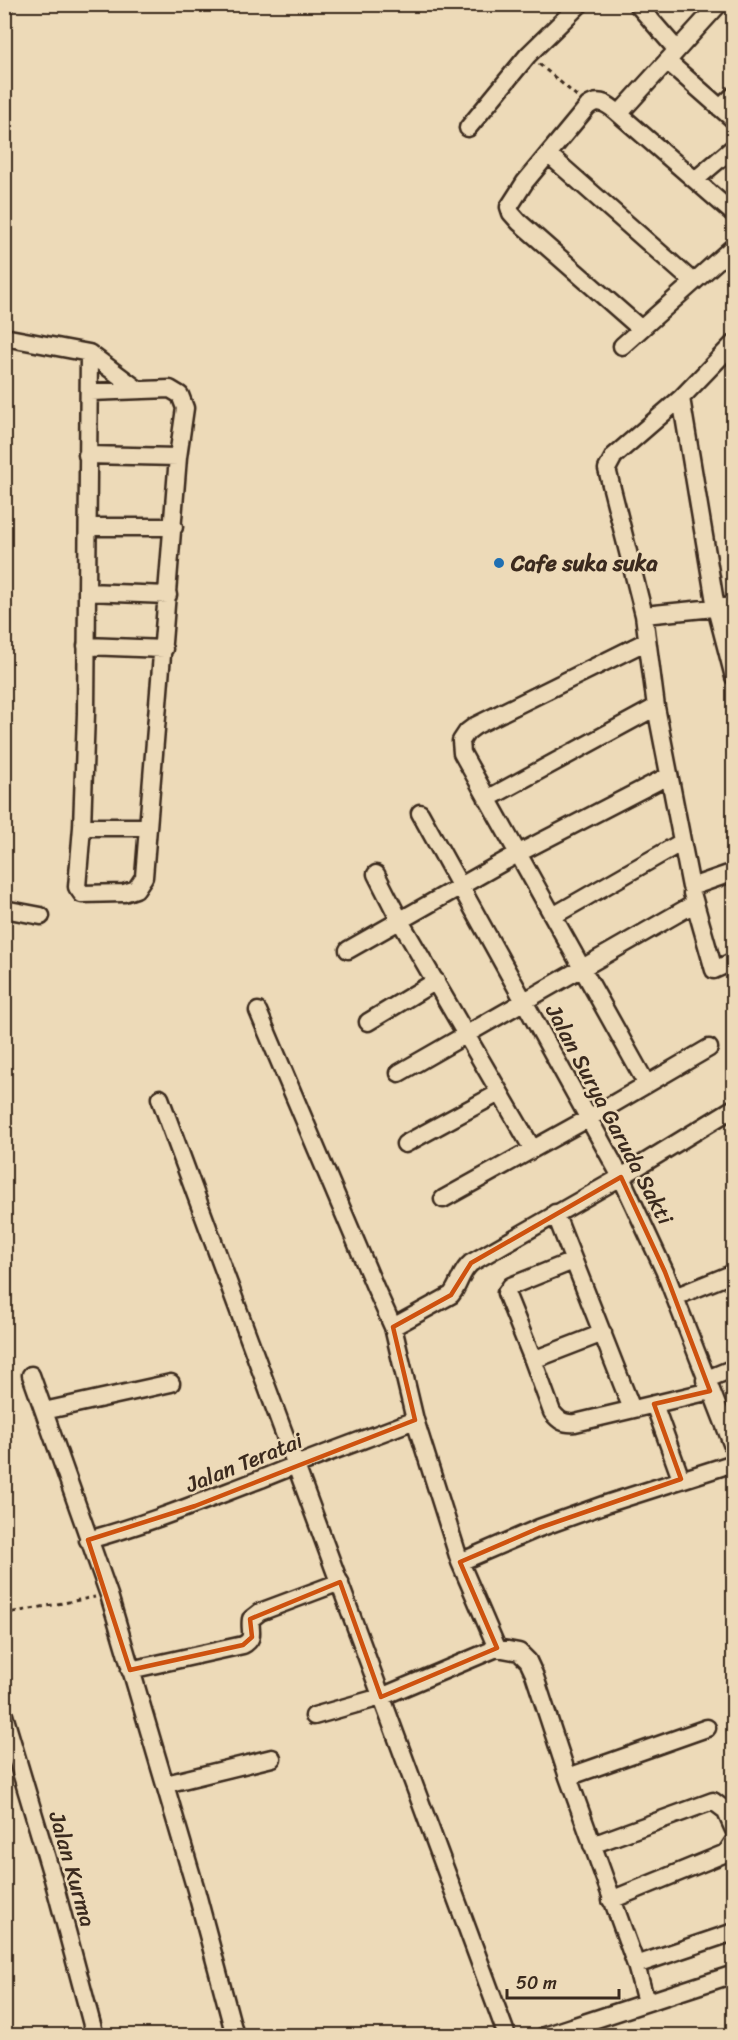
<svg xmlns="http://www.w3.org/2000/svg" width="738" height="2040" viewBox="0 0 738 2040" font-family="Sriracha,sans-serif">
	<style>
		.lines { fill: none; stroke-linecap: round; stroke-linejoin: round }
		.minor-casing { stroke: #3b2a1e; stroke-width: 21 }
		.path { stroke: #3b2a1e; stroke-width: 3; stroke-dasharray: 4.5 4.5; stroke-linecap: butt }
		.minor { stroke: #eddab8; stroke-width: 16 }
		.marked { fill: none; stroke: #ce520f; stroke-width: 4.5; stroke-linejoin: round }
		.poi-dot { fill: #1f6fb2; stroke: #eddab8; stroke-width: 2 }
		.labels { text-anchor: middle; stroke-width: 5; stroke-linejoin: round; paint-order: stroke }
		.poi-label { font-size: 22px; font-weight: bold; fill: #3b2a1e; stroke: #eddab8; text-anchor: start }
		.street-label { font-size: 22px; fill: #3b2a1e; stroke: #eddab8 }
	</style>
	<rect width="100%" height="100%" fill="#eddab8"/>
	<filter id="ink" filterUnits="userSpaceOnUse"><feTurbulence type="fractalNoise" baseFrequency=".0167" numOctaves="2"/><feDisplacementMap in="SourceGraphic" scale="12" xChannelSelector="R" yChannelSelector="G"/><feConvolveMatrix kernelMatrix="1 2 1 2 8 2 1 2 1" color-interpolation-filters="sRGB"/></filter>
	<g filter="url(#ink)">
		<g class="lines">
			<defs>
				<path id="minor" d="M 637,4 L 677,50
					M 719,4 L 619,114 L 734,214
					M 4,5 L 5,4
					M 667,61 L 734,120
					M 720,108 L 734,95
					M 619,114 C 610,106 600,97 588,106 L 525,182 L 509,207 L 511,213 L 519,222 L 641,329
					M 468,128 L 528,55 L 580,4
					M 548,154 L 693,282
					M 695,180 L 734,147
					M 4,337 L 89,353 L 86,713 L 82,827 L 77,887 L 82,894 L 124,893 L 136,889 L 144,877 L 178,457 L 185,408 L 180,395 L 170,389 L 90,392
					M 734,343 L 681,398 L 614,456 L 607,469 L 644,615 L 656,707 L 691,887 L 734,872
					M 622,346 L 734,246
					M 89,353 L 137,389
					M 681,398 L 716,608 L 734,677
					M 87,455 L 178,457
					M 88,527 L 174,527
					M 87,592 L 168,595
					M 644,615 L 734,606
					M 86,646 L 164,649
					M 487,799 L 656,707
					M 420,813 L 621,1177 L 665,1272 L 734,1449
					M 82,827 L 148,827
					M 376,874 L 400,921 L 532,1148
					M 692,893 L 714,970 L 734,961
					M 4,909 L 41,916
					M 553,916 L 682,842
					M 348,950 L 519,853 L 668,776
					M 258,1011 L 375,1287 L 393,1327 L 415,1420 L 460,1562 L 497,1648
					M 368,1022 L 436,981
					M 399,1073 L 694,904
					M 646,1083 L 462,753 L 461,741 L 467,732 L 475,726 L 647,641
					M 160,1098 L 507,2036
					M 405,1144 L 499,1093
					M 443,1199 L 589,1118 L 709,1048
					M 555,1213 L 632,1409
					M 573,1261 L 511,1286 L 506,1293 L 533,1360 L 552,1412 C 559,1421 564,1424 575,1423 L 710,1391
					M 675,1297 L 734,1273
					M 393,1327 L 451,1295 C 460,1284 460,1272 471,1263 L 621,1177 L 734,1108
					M 533,1360 L 603,1333
					M 31,1375 L 109,1595 L 196,1890 L 235,2036
					M 705,1380 L 734,1368
					M 654,1404 L 681,1479
					M 44,1411 L 171,1383
					M 88,1540 C 148,1524 203,1501 261,1479 C 312,1458 363,1440 415,1420
					M 460,1562 L 539,1528 L 606,1504 L 734,1463
					M 130,1670 L 243,1645 C 256,1638 249,1631 251,1619 L 260,1612 L 340,1582
					M 4,1715 L 53,1879 L 95,2036
					M 314,1716 L 381,1697 L 497,1648 L 519,1652 L 528,1661 L 534,1674 L 568,1777 L 636,1965 L 646,2002
					M 568,1777 L 707,1728
					M 166,1784 L 272,1758
					M 592,1845 L 713,1801 L 725,1810 L 734,1830
					M 611,1900 L 726,1853 L 734,1841
					M 636,1965 L 734,1932
					M 544,2036 L 734,1974"/>
			</defs>
			<use href="#minor" class="minor-casing"/>
			<path class="path" d="M 539,64 L 578,97
				M 4,1614 L 95,1597"/>
			<use href="#minor" class="minor"/>
		</g>
	</g>
	<path class="marked" d="M 621,1177 L 665,1272 L 710,1391 L 654,1404 L 681,1479 L 539,1528 L 460,1562 L 497,1648 L 381,1697 L 340,1582 L 250,1619 L 252,1637 L 243,1645 L 130,1670 L 88,1540 L 195,1506 L 415,1420 L 393,1327 L 451,1295 L 471,1263 Z"/>
	<circle class="poi-dot" cx="499" cy="563" r="6"/>
	<g class="labels">
		<g class="poi-label">
			<text x="511" y="571">Cafe suka suka</text>
		</g>
		<g class="street-label">
			<text transform="translate(610 1114) rotate(62)" y="8">Jalan Surya Garuda Sakti</text>
			<text transform="translate(244 1462) rotate(-22)" y="8">Jalan Teratai</text>
			<text transform="translate(73 1869) rotate(74)" y="8">Jalan Kurma</text>
		</g>
	</g>
	<rect width="738" height="2040" fill="none" stroke="#eddab8" stroke-width="24"/>
	<rect x="12" y="12" width="714" height="2016" fill="none" stroke="#3b2a1e" stroke-width="2" filter="url(#ink)"/>
	<path d="M507 1989v9h112v-9" fill="none" stroke="#3b2a1e" stroke-width="3"/>
	<text x="516" y="1989" font-size="18" fill="#3b2a1e" stroke="#eddab8" stroke-width="4.5" paint-order="stroke">50 m</text>
</svg>
